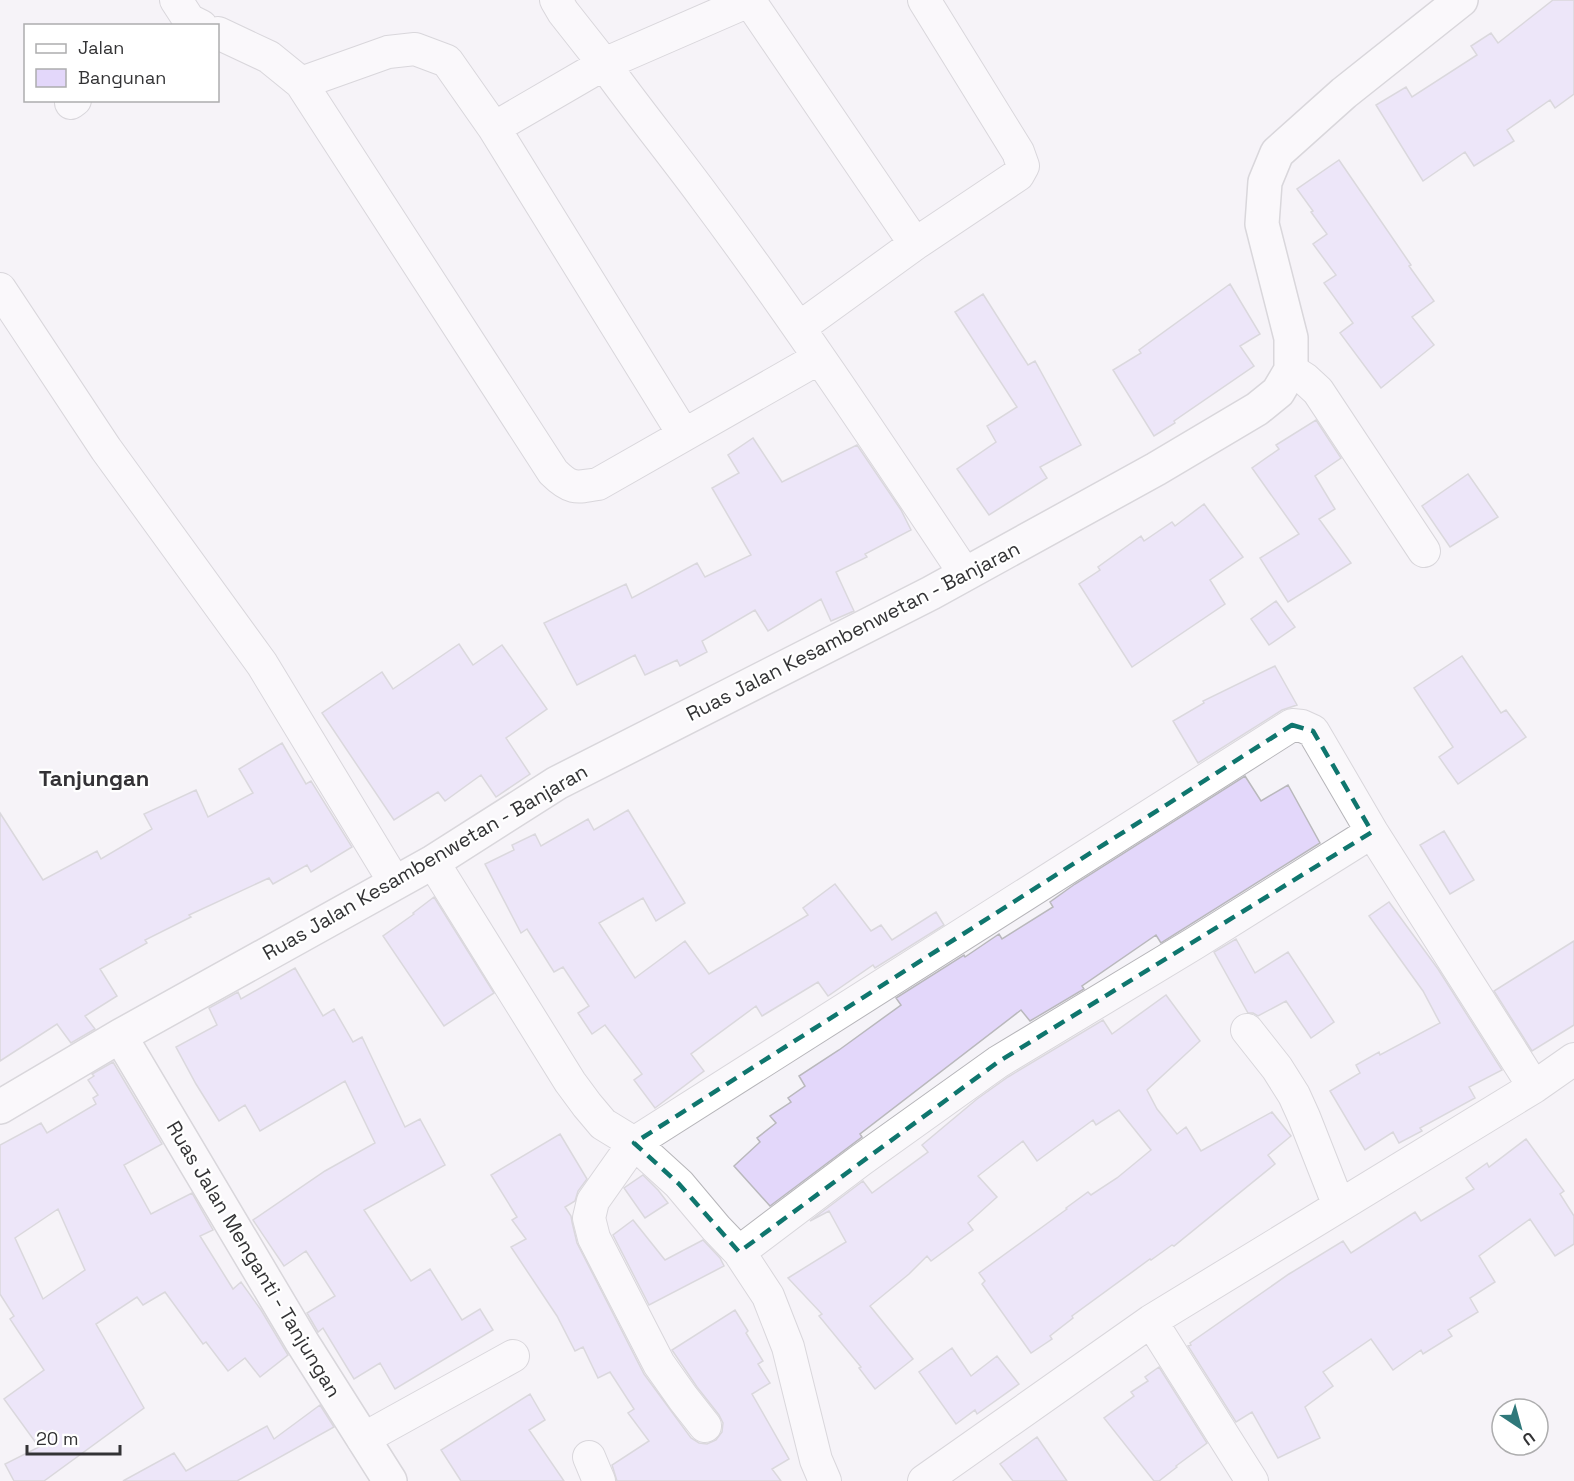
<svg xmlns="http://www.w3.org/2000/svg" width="1574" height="1481" viewBox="0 0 1574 1481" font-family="'Space Grotesk',sans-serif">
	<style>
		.building { fill: #e3d7fa; stroke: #b9b8bc; stroke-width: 1.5; fill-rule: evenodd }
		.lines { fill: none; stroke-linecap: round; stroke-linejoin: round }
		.minor-casing { stroke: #b6b5b9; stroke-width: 34 }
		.major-casing { stroke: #b6b5b9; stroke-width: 36 }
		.minor { stroke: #fff; stroke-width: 32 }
		.major { stroke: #fff; stroke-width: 33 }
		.marked { fill: none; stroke: #0f766e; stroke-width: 4.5; stroke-dasharray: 12 8; stroke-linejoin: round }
		.labels { text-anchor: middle; stroke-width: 4.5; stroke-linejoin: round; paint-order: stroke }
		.street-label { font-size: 20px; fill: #333335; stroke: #fff }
		.quarter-label { font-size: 22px; font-weight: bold; fill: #343236; stroke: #fff }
	</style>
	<rect width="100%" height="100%" fill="#f5f3f8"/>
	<path class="building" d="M 1553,0 L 1574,0 L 1574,94 L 1555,108 L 1550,100 L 1507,130 L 1514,141 L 1474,166 L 1465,152 L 1423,181 L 1376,105 L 1406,87 L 1412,97 L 1477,55 L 1471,46 L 1491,33 L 1498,43 Z
		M 1339,160 L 1411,265 L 1409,266 L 1434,301 L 1412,317 L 1434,345 L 1381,388 L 1340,333 L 1353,323 L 1324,283 L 1336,275 L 1313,244 L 1327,234 L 1311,212 L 1313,211 L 1297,189 Z
		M 1230,284 L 1260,334 L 1240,346 L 1254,366 L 1174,421 L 1175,423 L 1154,436 L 1113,370 L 1141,353 L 1139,350 Z
		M 983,294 L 1028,365 L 1035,361 L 1081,445 L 1040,467 L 1047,478 L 989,515 L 957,469 L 996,442 L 987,426 L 1017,407 L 955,312 Z
		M 1316,420 L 1341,458 L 1315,476 L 1335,509 L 1319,519 L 1351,563 L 1288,602 L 1260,558 L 1299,534 L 1252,468 L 1279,449 L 1276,445 Z
		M 753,438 L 782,482 L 857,445 L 901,510 L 911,530 L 865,554 L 867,557 L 836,572 L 854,611 L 831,621 L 821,599 L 768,631 L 755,610 L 702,641 L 707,652 L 680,666 L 677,660 L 645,675 L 635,655 L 577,685 L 544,623 L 626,584 L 632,598 L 697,563 L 705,577 L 751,555 L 712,488 L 739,473 L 728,455 Z
		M 1468,474 L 1498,517 L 1450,547 L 1422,506 Z
		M 1204,504 L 1243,557 L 1210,580 L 1225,604 L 1132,667 L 1079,584 L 1100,570 L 1098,567 L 1141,536 L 1144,541 L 1172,522 L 1175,526 Z
		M 1276,601 L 1295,627 L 1269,645 L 1251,619 Z
		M 459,644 L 473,665 L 502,645 L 547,709 L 506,738 L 530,774 L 496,797 L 481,775 L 445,801 L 438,792 L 394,820 L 322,713 L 382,672 L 393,689 Z
		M 1462,656 L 1501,713 L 1506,710 L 1526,737 L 1458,784 L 1439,757 L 1453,747 L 1414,688 Z
		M 1275,666 L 1297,705 L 1282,710 L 1198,763 L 1173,721 L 1204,703 L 1203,701 Z
		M 282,743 L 306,784 L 311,781 L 352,847 L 311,872 L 307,865 L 273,884 L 269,878 L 189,915 L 191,917 L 145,940 L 147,943 L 100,969 L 117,996 L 85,1016 L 95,1029 L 71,1043 L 57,1024 L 0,1061 L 0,813 L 43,880 L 97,851 L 101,859 L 152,829 L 144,814 L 196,790 L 208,817 L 253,793 L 239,769 Z
		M 1245,776 L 1261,801 L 1288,785 L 1320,843 L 1161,943 L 1156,935 L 1082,986 L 1084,989 L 1030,1021 L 1021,1010 L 860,1134 L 862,1137 L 770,1206 L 734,1166 L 760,1142 L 757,1138 L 776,1123 L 770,1116 L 791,1102 L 788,1098 L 805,1086 L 799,1076 L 839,1050 L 901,1005 L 896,998 L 964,955 L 965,957 L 999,934 L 1002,939 L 1053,907 L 1050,902 L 1075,884 Z
		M 628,810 L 685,903 L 656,921 L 643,898 L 599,923 L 635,978 L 685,941 L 709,974 L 808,915 L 803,908 L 835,884 L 871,931 L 881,925 L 892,940 L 936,912 L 944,925 L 875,968 L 873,965 L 828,996 L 818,982 L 762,1016 L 756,1006 L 691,1054 L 704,1071 L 655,1108 L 634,1080 L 642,1074 L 605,1025 L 592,1034 L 578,1013 L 589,1006 L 563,967 L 554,972 L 527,929 L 521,933 L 485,864 L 514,850 L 512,845 L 535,834 L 541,846 L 588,819 L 594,830 Z
		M 1444,831 L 1474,880 L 1450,894 L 1420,845 Z
		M 434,897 L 494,993 L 444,1026 L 383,936 L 414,914 L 413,913 Z
		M 1389,902 L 1438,969 L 1502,1070 L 1469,1087 L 1475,1098 L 1420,1128 L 1422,1131 L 1399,1143 L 1393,1132 L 1365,1150 L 1330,1091 L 1360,1073 L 1356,1065 L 1379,1052 L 1380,1055 L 1440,1023 L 1423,991 L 1369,916 Z
		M 1236,939 L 1255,973 L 1288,952 L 1334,1022 L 1311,1038 L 1286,1001 L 1258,1016 L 1253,1013 L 1248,1013 L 1214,952 Z
		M 1574,941 L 1574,1025 L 1532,1051 L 1494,991 Z
		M 295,968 L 323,1016 L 334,1009 L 353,1042 L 362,1037 L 405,1127 L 420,1119 L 445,1165 L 364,1210 L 411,1281 L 430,1269 L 462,1320 L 480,1309 L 493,1330 L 395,1389 L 380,1363 L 354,1379 L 323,1328 L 318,1332 L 307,1313 L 335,1296 L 306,1251 L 284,1266 L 253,1220 L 325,1171 L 375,1143 L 345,1081 L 260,1131 L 245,1105 L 219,1121 L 196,1084 L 176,1047 L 217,1025 L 209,1008 L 238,992 L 241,999 Z
		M 1166,995 L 1200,1041 L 1147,1090 L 1157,1109 L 1177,1134 L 1186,1127 L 1201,1151 L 1272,1112 L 1291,1136 L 1268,1155 L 1275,1164 L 1174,1246 L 1172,1245 L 1151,1260 L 1150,1259 L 1072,1316 L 1073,1318 L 1050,1336 L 1052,1339 L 1031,1353 L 982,1284 L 985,1281 L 979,1273 L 1067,1209 L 1066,1208 L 1088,1192 L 1091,1195 L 1117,1178 L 1151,1150 L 1119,1110 L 1096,1125 L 1093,1120 L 1037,1161 L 1023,1141 L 978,1176 L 997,1197 L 968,1223 L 973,1230 L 931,1261 L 927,1256 L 909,1274 L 870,1306 L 913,1359 L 875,1389 L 859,1368 L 861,1367 L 819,1316 L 822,1314 L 788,1278 L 846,1242 L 829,1211 L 810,1221 L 863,1181 L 872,1193 L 928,1152 L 922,1145 L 977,1099 L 1008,1077 L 1103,1020 L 1112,1034 Z
		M 113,1062 L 162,1144 L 124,1165 L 151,1214 L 192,1193 L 213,1230 L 200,1236 L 233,1289 L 241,1282 L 261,1310 L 288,1355 L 260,1377 L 245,1358 L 228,1371 L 206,1342 L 203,1344 L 165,1292 L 143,1305 L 137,1297 L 96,1324 L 144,1408 L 44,1481 L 14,1481 L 5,1464 L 39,1447 L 4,1399 L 44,1370 L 10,1319 L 14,1316 L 0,1294 L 0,1145 L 41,1123 L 47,1133 L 96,1104 L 93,1098 L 98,1095 L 88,1080 L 94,1076 L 92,1074 ZM 58,1209 L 85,1270 L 43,1299 L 15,1238 Z
		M 560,1134 L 587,1179 L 578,1191 L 575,1201 L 565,1207 L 571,1216 L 572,1222 L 577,1243 L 644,1374 L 691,1438 L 699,1443 L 707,1444 L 716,1440 L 722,1432 L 723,1423 L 719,1415 L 697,1387 L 672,1350 L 735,1310 L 748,1331 L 746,1333 L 763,1361 L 758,1364 L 770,1383 L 752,1394 L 789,1459 L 772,1469 L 781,1481 L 617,1481 L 612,1465 L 649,1441 L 628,1413 L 634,1409 L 610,1372 L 598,1378 L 583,1347 L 575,1351 L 557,1316 L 511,1247 L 526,1239 L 512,1220 L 517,1217 L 491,1175 Z
		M 1526,1139 L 1564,1191 L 1560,1194 L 1574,1216 L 1574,1244 L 1555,1256 L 1530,1219 L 1479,1256 L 1495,1282 L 1470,1298 L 1478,1312 L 1448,1330 L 1452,1336 L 1423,1354 L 1421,1350 L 1393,1370 L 1371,1339 L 1323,1372 L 1333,1386 L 1305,1407 L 1320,1438 L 1278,1458 L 1252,1412 L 1236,1422 L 1188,1346 L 1191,1345 L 1190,1343 L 1289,1274 L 1343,1241 L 1351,1253 L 1415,1212 L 1421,1221 L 1474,1189 L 1466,1178 L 1487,1163 L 1489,1167 Z
		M 643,1175 L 658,1190 L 668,1203 L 645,1218 L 624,1188 Z
		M 633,1220 L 665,1260 L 703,1240 L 720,1258 L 724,1266 L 649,1305 L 613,1235 Z
		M 952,1348 L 971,1376 L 997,1356 L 1019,1384 L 977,1414 L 975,1410 L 956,1424 L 919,1372 Z
		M 1159,1367 L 1207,1443 L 1176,1466 L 1177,1467 L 1159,1481 L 1154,1481 L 1104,1418 L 1134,1396 L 1131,1392 L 1148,1381 L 1145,1377 Z
		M 530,1394 L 545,1420 L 529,1430 L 564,1481 L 461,1481 L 441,1450 Z
		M 320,1405 L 334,1427 L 237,1481 L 123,1481 L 174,1453 L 186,1471 L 267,1426 L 274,1439 Z
		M 1037,1437 L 1067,1481 L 1013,1481 L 1000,1464 Z"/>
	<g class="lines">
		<defs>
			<path id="minor" d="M 176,0 L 189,20 L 201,26
				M 556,0 L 563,12 L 604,64 L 751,0
				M 749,0 L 915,244
				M 218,33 L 269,57 L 301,83 L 553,472 C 570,489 575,488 598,484 L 819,358
				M 301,83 L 388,52 L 415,49 L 447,61 L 494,128 L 604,64 C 637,110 673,154 706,199 C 797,321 881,448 965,574
				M 71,103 L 75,100
				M 494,128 L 684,435
				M 0,289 L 106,449 L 262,664 L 395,883
				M 799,328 L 915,244 L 1018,175 L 1023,166 L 1018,152 L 924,0
				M 1291,370 L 1305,379 L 1318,391 L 1424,551
				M 433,862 L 570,1082 L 587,1105 L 603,1124 L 634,1143 L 679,1184 L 716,1228 L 739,1252 L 768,1296 L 788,1347 L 816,1460 L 825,1481
				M 1247,1030 L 1277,1068 L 1294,1095 L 1304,1117 L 1339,1206
				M 739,1252 L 861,1160 L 998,1062 L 1195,943 L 1372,832
				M 1151,1321 L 1252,1481
				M 705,1426 L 683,1398 L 659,1364 L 594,1238 L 589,1218 L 593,1201 L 634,1143 L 1292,725 L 1302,726 L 1313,731 L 1372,832 L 1534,1087
				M 363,1439 L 513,1356
				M 589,1457 L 599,1481
				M 924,1481 L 1151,1321 L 1534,1087 L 1574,1059"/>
			<path id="major" d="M 120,1036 L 302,1342 L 390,1481
				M 0,1107 L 120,1036 L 433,862 L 557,783 L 931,593 L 1156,469 L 1257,409 L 1278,392 L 1291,370 L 1291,338 L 1262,224 L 1265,182 L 1277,153 L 1344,93 L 1461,0"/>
		</defs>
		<use href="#minor" class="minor-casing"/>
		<use href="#major" class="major-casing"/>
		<use href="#minor" class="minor"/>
		<use href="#major" class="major"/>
	</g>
	<path d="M0 0H1574V1481H0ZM 1292,725 L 1313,731 L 1372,832 L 998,1062 L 739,1252 L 679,1184 L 634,1143 Z" fill="#f5f3f8" fill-opacity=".55" fill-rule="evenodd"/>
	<path class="marked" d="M 1292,725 L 1313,731 L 1372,832 L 998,1062 L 739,1252 L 679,1184 L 634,1143 Z"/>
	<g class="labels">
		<g class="street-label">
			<text transform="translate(853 631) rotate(-27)" y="7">Ruas Jalan Kesambenwetan - Banjaran</text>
			<text transform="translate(425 862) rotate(-30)" y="7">Ruas Jalan Kesambenwetan - Banjaran</text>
			<text transform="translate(254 1259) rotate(59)" y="7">Ruas Jalan Menganti - Tanjungan</text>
		</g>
		<g class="quarter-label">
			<text x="94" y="786">Tanjungan</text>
		</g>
	</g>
	<rect x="24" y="24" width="195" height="78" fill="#ffffff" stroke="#adadae" stroke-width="1.5"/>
	<rect x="36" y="44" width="30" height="9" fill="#ffffff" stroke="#adadae" stroke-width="1.5"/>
	<text x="78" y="54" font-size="18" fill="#333335">Jalan</text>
	<rect x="36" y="69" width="30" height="18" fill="#e3d7fa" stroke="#adadae" stroke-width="1.5"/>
	<text x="78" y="84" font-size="18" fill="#333335">Bangunan</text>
	<g transform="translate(1520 1427) rotate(144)"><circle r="28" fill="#ffffff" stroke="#adadae" stroke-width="1.5"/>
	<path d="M0-4.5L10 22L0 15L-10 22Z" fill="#2f787a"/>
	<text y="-9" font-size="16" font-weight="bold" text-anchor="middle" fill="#333335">U</text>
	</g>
	<path d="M27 1445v9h93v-9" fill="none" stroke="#333335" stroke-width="3"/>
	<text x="36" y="1445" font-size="18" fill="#333335" stroke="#ffffff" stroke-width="4.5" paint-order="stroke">20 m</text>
</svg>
